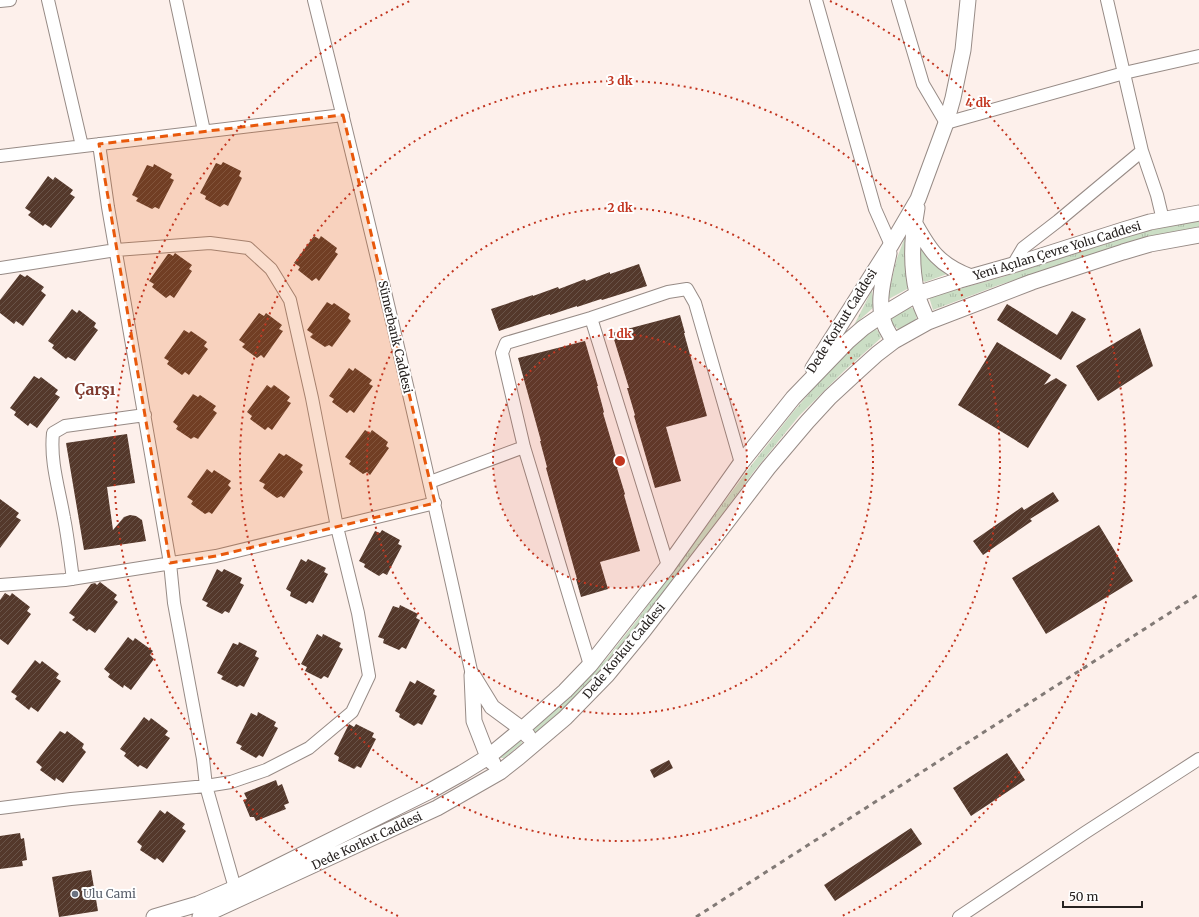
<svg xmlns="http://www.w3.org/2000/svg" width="1199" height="917" viewBox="0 0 1199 917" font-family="Merriweather,serif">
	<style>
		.grass { fill: url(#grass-tufts) }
		.building { fill: url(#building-hatch) }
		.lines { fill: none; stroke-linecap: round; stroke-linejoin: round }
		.minor-casing { stroke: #978b86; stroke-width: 14 }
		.major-casing { stroke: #978b86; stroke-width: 17 }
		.minor { stroke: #fff; stroke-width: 12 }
		.major { stroke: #fff; stroke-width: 15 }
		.rail { stroke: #827a76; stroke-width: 3; stroke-dasharray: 5 5; stroke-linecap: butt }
		.marked { fill: #e8590c; fill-opacity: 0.2; stroke: #e8590c; stroke-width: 3; stroke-dasharray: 8 5; stroke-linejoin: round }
		.ring { fill: none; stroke: #c23620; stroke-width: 2; stroke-dasharray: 2 4 }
		.worship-dot { fill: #6b7280; stroke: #fff; stroke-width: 1.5 }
		.labels { text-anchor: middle; stroke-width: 4; stroke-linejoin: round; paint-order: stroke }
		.street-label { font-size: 12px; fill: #272220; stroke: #fff }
		.worship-label { font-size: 12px; fill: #5b616d; stroke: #fff; text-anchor: start }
		.district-label { font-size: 16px; font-weight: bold; fill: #7f392d; stroke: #fff }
		.centre { fill: #c23620; stroke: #fff; stroke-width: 2 }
		.ring-label { font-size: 12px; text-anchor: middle; font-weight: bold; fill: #c23620; stroke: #fff; stroke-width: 4; stroke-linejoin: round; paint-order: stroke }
	</style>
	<defs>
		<pattern id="grass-tufts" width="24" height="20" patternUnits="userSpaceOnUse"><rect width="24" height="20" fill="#cbdec5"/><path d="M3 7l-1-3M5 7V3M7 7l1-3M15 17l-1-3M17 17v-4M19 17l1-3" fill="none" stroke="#aebea9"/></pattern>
		<pattern id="building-hatch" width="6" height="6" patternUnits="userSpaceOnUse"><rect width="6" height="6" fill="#54382b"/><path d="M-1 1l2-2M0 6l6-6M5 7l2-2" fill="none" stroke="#695348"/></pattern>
	</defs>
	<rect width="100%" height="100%" fill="#fdf0eb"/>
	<path class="grass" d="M 1199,221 L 1199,227 L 1154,236 L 1117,247 L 999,285 L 933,310 L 929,297 L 1003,277 L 1126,237 L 1159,228 Z
		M 910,224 L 909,288 L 887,300 L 897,258 Z
		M 923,248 L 947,274 L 925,282 L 921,279 L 919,249 Z
		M 872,290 L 874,307 L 854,325 Z
		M 909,307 C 914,307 919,314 916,319 C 913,324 903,328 898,329 L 892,324 L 891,318 Z
		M 875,328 C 878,330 880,334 881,338 L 844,371 L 799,416 L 755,470 L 639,627 L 581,694 L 536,734 L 532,730 L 571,696 L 607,658 L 634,624 L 750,467 L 793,412 L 835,364 L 858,342 L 872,329 Z
		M 520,739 L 522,743 L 521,744 L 504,758 L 501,758 L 500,756 Z"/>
	<path class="building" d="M 223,162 L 241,171 L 239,176 L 242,178 L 228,206 L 224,204 L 220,207 L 205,199 L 206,196 L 200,193 L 216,163 L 221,165 Z
		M 154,164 L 172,174 L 170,178 L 174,180 L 159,209 L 155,207 L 152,209 L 136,201 L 138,198 L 132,195 L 147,165 L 153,167 Z
		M 48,176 L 53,180 L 55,177 L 73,190 L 70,194 L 75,197 L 51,228 L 45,224 L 43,226 L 28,215 L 31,212 L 25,208 Z
		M 314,236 L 319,239 L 321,236 L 337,248 L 335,252 L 338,254 L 319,281 L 316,278 L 312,281 L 298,270 L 300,267 L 294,263 Z
		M 175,253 L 192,265 L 189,269 L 192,271 L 174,298 L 170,295 L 166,298 L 152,287 L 154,284 L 149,281 L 168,254 L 170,254 L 173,256 Z
		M 639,264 L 647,286 L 602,300 L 601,299 L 577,307 L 577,306 L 550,315 L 550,314 L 499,331 L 491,309 L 533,295 L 533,296 L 558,287 L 559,289 L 585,279 L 586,281 L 610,272 L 610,274 Z
		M 20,274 L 25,277 L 27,275 L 44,287 L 41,291 L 46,295 L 23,326 L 16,321 L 14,324 L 0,313 L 0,300 Z
		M 327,302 L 332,305 L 334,303 L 350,314 L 348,318 L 351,321 L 332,347 L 329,345 L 325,347 L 310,337 L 313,334 L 307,330 Z
		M 1007,304 L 1057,335 L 1072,311 L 1086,319 L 1061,360 L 997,320 Z
		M 72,309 L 77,313 L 79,310 L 96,323 L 94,327 L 98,330 L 75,361 L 68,357 L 66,359 L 52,348 L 54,345 L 48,341 Z
		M 259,313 L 264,316 L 266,313 L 282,325 L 279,329 L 283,331 L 264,358 L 261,355 L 257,358 L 242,347 L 245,344 L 239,340 Z
		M 680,315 L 685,333 L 684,333 L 707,416 L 666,427 L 681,481 L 655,488 L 634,416 L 635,415 L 627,388 L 629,388 L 612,333 Z
		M 1140,328 L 1153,366 L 1098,401 L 1076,366 Z
		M 184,330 L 189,333 L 191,331 L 207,342 L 204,346 L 208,349 L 189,375 L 185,372 L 182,375 L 167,364 L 169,361 L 164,358 Z
		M 585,341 L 598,386 L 597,386 L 604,412 L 603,413 L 619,467 L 617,468 L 625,494 L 624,495 L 640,551 L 600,562 L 608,589 L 581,597 L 576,579 L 577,579 L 546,468 L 547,467 L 540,441 L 541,441 L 518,358 Z
		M 997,342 L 1051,375 L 1044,385 L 1056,378 L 1067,385 L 1028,448 L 958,405 Z
		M 349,368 L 353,371 L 355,368 L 372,380 L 369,384 L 373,386 L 354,413 L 350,410 L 347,413 L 332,402 L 334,399 L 329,396 Z
		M 34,376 L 39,379 L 41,377 L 58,390 L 55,394 L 60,397 L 37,428 L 30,423 L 28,426 L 14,415 L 16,412 L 10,408 Z
		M 267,385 L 271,388 L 274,385 L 290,397 L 287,401 L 291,403 L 272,430 L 268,427 L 265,430 L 250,419 L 252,416 L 247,412 Z
		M 193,394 L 198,397 L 200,395 L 216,406 L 213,410 L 217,413 L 198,439 L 194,437 L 191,439 L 176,429 L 178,426 L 173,422 Z
		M 365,430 L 370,433 L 372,430 L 388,442 L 386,446 L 389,448 L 370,475 L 367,472 L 363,474 L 349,464 L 351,461 L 345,457 Z
		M 127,434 L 135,483 L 107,487 L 113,530 L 124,517 L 130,515 L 136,516 L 142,520 L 146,541 L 84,550 L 66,443 Z
		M 279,453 L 284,456 L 286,454 L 303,465 L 300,469 L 303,472 L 284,498 L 281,496 L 277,498 L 263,488 L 265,484 L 259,481 Z
		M 207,469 L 212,473 L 214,470 L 231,481 L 228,485 L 231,488 L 212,514 L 209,512 L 205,514 L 191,504 L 193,501 L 187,497 Z
		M 1053,492 L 1059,501 L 1030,519 L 1032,521 L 983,555 L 973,541 L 1022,507 L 1024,510 Z
		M 0,499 L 19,513 L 16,517 L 21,520 L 0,548 Z
		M 1099,525 L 1133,581 L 1046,634 L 1012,578 Z
		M 382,530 L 400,540 L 398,544 L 402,546 L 387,575 L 383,573 L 379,576 L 364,567 L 365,564 L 359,561 L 375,531 L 380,533 Z
		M 301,559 L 306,562 L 308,559 L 326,568 L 324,572 L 328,574 L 313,603 L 309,601 L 306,604 L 290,596 L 291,592 L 286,589 Z
		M 217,569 L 222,572 L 224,569 L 242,578 L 240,583 L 244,585 L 229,613 L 225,611 L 222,614 L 206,606 L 208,603 L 202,600 Z
		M 100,582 L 117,595 L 114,599 L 118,602 L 95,633 L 89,629 L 87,631 L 72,620 L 75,617 L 69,613 L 91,584 L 95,583 L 97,585 Z
		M 5,593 L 10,596 L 12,593 L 30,607 L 27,611 L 31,614 L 8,645 L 0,639 L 0,600 Z
		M 400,605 L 418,614 L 416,618 L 420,620 L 406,649 L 402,647 L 399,650 L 383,643 L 384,639 L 378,637 L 393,606 L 399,608 Z
		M 317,634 L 322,637 L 323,634 L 341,643 L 339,647 L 343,649 L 328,678 L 324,676 L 321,679 L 305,671 L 307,667 L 301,664 Z
		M 128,637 L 133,641 L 135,638 L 153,651 L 150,655 L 154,659 L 131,690 L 124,685 L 123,688 L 108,677 L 110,674 L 104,669 Z
		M 239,642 L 257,651 L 255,656 L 259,658 L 244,687 L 240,685 L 237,687 L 221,679 L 223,676 L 217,673 L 233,643 L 238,645 Z
		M 35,660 L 40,664 L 42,661 L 59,674 L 56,678 L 61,681 L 38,712 L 31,707 L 29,710 L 15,699 L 17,696 L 11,692 Z
		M 417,680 L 435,690 L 433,694 L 437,696 L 422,725 L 418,723 L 414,726 L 399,717 L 400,714 L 395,711 L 410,681 L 415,684 Z
		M 258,712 L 276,722 L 274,726 L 278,728 L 263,757 L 259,755 L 256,758 L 240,749 L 242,746 L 236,743 L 251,713 L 257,716 Z
		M 144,717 L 149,721 L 151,718 L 168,731 L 165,735 L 170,738 L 147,769 L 140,765 L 138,767 L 124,756 L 126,753 L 120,749 Z
		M 349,724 L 354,727 L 356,724 L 374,733 L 372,737 L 376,739 L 361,768 L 357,766 L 354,769 L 338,761 L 339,757 L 334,754 Z
		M 60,731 L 65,734 L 67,731 L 84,744 L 82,748 L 86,752 L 63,783 L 56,778 L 55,781 L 40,770 L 42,767 L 36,762 Z
		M 1007,753 L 1025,780 L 971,816 L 953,788 Z
		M 669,760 L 673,768 L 654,778 L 650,770 Z
		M 276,780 L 278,786 L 282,784 L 289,803 L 284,805 L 286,809 L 256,821 L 254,817 L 250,817 L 243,800 L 247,799 L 244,793 Z
		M 160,810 L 165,814 L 167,811 L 185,824 L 182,828 L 186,831 L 163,863 L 157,858 L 155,860 L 140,850 L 142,846 L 137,842 Z
		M 911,828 L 922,844 L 835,901 L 824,885 Z
		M 20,833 L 21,839 L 24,838 L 27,860 L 22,861 L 23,866 L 0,869 L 0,836 Z
		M 91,870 L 98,911 L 59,917 L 52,877 Z"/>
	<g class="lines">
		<defs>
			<path id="minor" d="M 48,0 L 82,146
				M 176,0 L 204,131
				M 314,0 C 370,224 423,449 472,675
				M 816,0 L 875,209 L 891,245
				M 898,0 L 923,84 L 946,123 L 1124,73 L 1199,56
				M 0,1 L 10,0
				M 99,144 L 108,207 L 170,563 L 174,603 L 203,759 L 206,786 L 235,888
				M 1142,151 L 1157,195 L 1163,220
				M 0,156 L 343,115
				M 1013,265 L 1023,248 L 1058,221 L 1142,151 L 1107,0
				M 0,268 L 116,250 L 210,243 L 248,248 L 271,269 L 290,300 L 312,398 L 337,527 L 358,613 L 369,676 L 352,712 L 309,748 L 266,770 L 231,782 L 206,786 L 71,799 L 0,808
				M 591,318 L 668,566
				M 430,482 L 524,447
				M 73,579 C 70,558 68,538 64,518 C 59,489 50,462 53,433 L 65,426 L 145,415
				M 0,585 L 65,580 L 216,556 L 435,503
				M 590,665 L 524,447 L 502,353 L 506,343 L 591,318 L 668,292 L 687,289 L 695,303 L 741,463
				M 959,917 L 1086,832 L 1199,759"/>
			<path id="major" d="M 917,208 C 912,236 910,264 917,293 C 919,303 924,312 928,322
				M 914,222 C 930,251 939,265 971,277
				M 889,253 C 884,278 875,304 886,328 C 888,332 891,337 894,341
				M 813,368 L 891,245 L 918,199 L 946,123 L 953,98 L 963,50 L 968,0
				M 472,675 L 474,721 L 488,757 L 493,763
				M 473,676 L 492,707 L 522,729 L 528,736
				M 154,917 L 198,904 L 235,888 L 430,791 L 462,773 L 488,757 L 522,729 L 565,691 L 590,665 L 605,646 L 668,566 L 741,463 L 793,398 L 848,341 L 863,328 L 882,315 L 917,294 L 960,280 L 1013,265 L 1123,230 L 1150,222 L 1199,213
				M 200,917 L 437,808 L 500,772 L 519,757 L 565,718 L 607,675 L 644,630 L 768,468 L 807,422 L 830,397 L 856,373 L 877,354 L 894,341 L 928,322 L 1032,282 L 1123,252 L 1150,244 L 1199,235"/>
		</defs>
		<use href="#minor" class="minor-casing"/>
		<use href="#major" class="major-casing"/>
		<use href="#minor" class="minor"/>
		<use href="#major" class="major"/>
		<path class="rail" d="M 696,917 L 1199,594"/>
	</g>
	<path class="marked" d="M 343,115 L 435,503 L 216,556 L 170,563 L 99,144 Z"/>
	<circle cx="620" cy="461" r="127" fill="#c23620" fill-opacity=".12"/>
	<g class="ring">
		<circle cx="620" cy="461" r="127"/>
		<circle cx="620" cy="461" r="253"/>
		<circle cx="620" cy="461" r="380"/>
		<path d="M398 916A506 506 0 0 1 410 1M830 1A506 506 0 0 1 842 916"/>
	</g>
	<circle class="worship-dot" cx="75" cy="894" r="4"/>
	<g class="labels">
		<g class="street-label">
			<text transform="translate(1057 251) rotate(-17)" y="4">Yeni Açılan Çevre Yolu Caddesi</text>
			<text transform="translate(842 321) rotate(-58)" y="4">Dede Korkut Caddesi</text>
			<text transform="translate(395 337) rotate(77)" y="4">Sümerbank Caddesi</text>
			<text transform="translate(624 651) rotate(-50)" y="4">Dede Korkut Caddesi</text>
			<text transform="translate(367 841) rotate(-25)" y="4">Dede Korkut Caddesi</text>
		</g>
		<g class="worship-label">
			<text x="83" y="898">Ulu Cami</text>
		</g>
		<g class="district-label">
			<text x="95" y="395">Çarşı</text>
		</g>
	</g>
	<circle cx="620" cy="461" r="6" class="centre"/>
	<g class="ring-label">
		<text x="620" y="85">3 dk</text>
		<text x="978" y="107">4 dk</text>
		<text x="620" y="212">2 dk</text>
		<text x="620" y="338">1 dk</text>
	</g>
	<path d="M1063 901v6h79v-6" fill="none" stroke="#272220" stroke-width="2"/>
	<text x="1069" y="901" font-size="12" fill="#272220" stroke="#ffffff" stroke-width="3" paint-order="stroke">50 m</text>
</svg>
